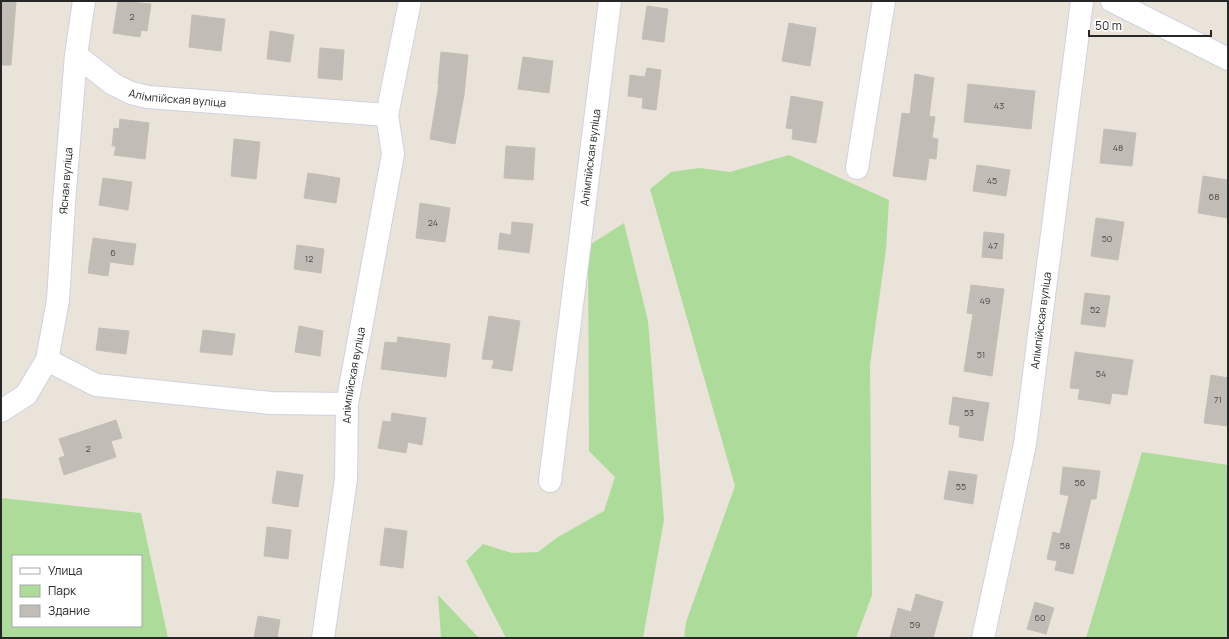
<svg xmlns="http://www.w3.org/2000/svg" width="1229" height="639" viewBox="0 0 1229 639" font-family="Manrope,sans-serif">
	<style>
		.green { fill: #addc9a; fill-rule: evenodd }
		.building { fill: #c1bdb6; stroke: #c4bfb4 }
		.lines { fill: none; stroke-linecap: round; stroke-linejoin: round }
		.minor-casing { stroke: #cfd2df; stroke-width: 24 }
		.minor { stroke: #fff; stroke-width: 22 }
		.labels { text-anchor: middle; stroke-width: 4; stroke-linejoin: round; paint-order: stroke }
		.number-label { font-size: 9px; fill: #4e4c4b }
		.street-label { font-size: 11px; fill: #272727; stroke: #fff }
	</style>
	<rect width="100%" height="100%" fill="#e9e3da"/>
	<path class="green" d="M 789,155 L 889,200 L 886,249 L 870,365 L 872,595 L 856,638 L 684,638 L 686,622 L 735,486 L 650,189 L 671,172 L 699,168 L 730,172 Z
		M 624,223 L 648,321 L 664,520 L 643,638 L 506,638 L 466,561 L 483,544 L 512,553 L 538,552 L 558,537 L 604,511 L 615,477 L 589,451 L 588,246 Z
		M 1142,452 L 1228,465 L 1228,638 L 1086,638 Z
		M 1,498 L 141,513 L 168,638 L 1,638 ZM 13,556 L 141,556 L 141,626 L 13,626 Z
		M 438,595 L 479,638 L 441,638 Z"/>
	<path class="building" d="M 1,1 L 16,1 L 11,65 L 1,65 Z
		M 118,1 L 151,4 L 147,31 L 141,30 L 140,37 L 113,33 Z
		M 647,6 L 668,9 L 664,42 L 642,39 Z
		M 192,15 L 225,19 L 221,51 L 189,47 Z
		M 789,23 L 816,28 L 810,66 L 782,61 Z
		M 270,31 L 294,35 L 290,62 L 267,59 Z
		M 320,48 L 344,50 L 342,80 L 318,78 Z
		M 441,52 L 468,55 L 464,95 L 455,144 L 430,139 L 439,84 L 438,84 Z
		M 523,57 L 553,61 L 549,93 L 518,89 Z
		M 647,68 L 661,70 L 656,110 L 642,108 L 643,98 L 628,96 L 630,75 L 645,77 Z
		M 915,74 L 934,78 L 929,116 L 935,117 L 932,138 L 938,139 L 936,159 L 929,158 L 926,180 L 893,176 L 902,113 L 910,114 Z
		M 968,84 L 1035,91 L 1031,129 L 964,122 Z
		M 791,96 L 823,102 L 816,143 L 792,139 L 793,129 L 786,128 Z
		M 120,119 L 149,123 L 145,159 L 114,155 L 116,146 L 112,146 L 114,128 L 119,129 Z
		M 1104,129 L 1136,133 L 1132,166 L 1100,163 Z
		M 234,139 L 260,142 L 256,179 L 231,176 Z
		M 506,146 L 535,148 L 533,180 L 504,178 Z
		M 977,165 L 1010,170 L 1006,196 L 973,191 Z
		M 308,173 L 340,178 L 336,203 L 304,198 Z
		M 1203,176 L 1228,180 L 1228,218 L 1198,213 Z
		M 103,178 L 132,182 L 128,210 L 99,205 Z
		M 420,203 L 450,208 L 445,242 L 416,238 Z
		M 1096,218 L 1124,222 L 1118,260 L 1091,256 Z
		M 512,222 L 533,224 L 529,253 L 498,249 L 500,233 L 511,235 Z
		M 984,232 L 1004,234 L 1002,259 L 982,257 Z
		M 93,238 L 136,244 L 133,265 L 110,262 L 108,276 L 88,273 Z
		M 297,245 L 324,249 L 321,273 L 294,269 Z
		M 971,285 L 1004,289 L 992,376 L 964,371 L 973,314 L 967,313 Z
		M 1085,293 L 1110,296 L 1105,327 L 1081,324 Z
		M 489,316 L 520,321 L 512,371 L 492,368 L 494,360 L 482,359 Z
		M 299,326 L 323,331 L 320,356 L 295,352 Z
		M 99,328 L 129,331 L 126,354 L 96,350 Z
		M 203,330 L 235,334 L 232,355 L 200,352 Z
		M 398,337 L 450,344 L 446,377 L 381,369 L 385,342 L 397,343 Z
		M 1075,352 L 1133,360 L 1127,395 L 1112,393 L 1110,404 L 1078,399 L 1080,389 L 1070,388 Z
		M 1211,375 L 1228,378 L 1228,426 L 1204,423 Z
		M 953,397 L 989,403 L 983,441 L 959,437 L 960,426 L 949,424 Z
		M 392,413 L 426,418 L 422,445 L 408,442 L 406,453 L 378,448 L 383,421 L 391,422 Z
		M 116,420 L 122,438 L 111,441 L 116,457 L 64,475 L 59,458 L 65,456 L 59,439 Z
		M 1063,467 L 1100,471 L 1096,499 L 1091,499 L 1073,574 L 1055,570 L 1057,561 L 1047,559 L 1053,532 L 1060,534 L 1069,496 L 1060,494 Z
		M 277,471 L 303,475 L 298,507 L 272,503 Z
		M 949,471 L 977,475 L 973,504 L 944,499 Z
		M 267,527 L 291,530 L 288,559 L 264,556 Z
		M 385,528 L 407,531 L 403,568 L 380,565 Z
		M 916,594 L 943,602 L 933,638 L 890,638 L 898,608 L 911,612 Z
		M 1035,602 L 1054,608 L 1046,634 L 1027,629 Z
		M 258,616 L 280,620 L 277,638 L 254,638 Z"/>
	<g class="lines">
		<defs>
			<g id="minor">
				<path d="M 1112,1 L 1228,59"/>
				<path id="s1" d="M 76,55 L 113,84 L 131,93 L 148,97 L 387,115"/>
				<path d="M 857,168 L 884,1"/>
				<path d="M 47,360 L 96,385 L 271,403 L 347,404"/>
				<path id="s2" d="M 1,411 L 26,395 L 47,360 L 58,300 L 64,203 L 76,55 L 84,1"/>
				<path id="s3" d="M 550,481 L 610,1"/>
				<path id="s4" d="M 323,638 L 346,479 L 347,404 L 393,154 L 387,115 L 410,1"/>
				<path id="s5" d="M 983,638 L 1025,444 L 1082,1"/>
			</g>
		</defs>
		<use href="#minor" class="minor-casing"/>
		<use href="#minor" class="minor"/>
	</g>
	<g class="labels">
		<g class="number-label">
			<text x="132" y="20">2</text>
			<text x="999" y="109">43</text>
			<text x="1118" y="151">48</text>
			<text x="992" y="184">45</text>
			<text x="1214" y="200">68</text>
			<text x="433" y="226">24</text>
			<text x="1107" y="242">50</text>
			<text x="993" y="249">47</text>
			<text x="113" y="256">6</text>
			<text x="309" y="262">12</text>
			<text x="985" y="304">49</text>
			<text x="1095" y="313">52</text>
			<text x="981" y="358">51</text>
			<text x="1101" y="377">54</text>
			<text x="1218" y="403">71</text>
			<text x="969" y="416">53</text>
			<text x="88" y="452">2</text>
			<text x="1080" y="486">56</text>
			<text x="961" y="490">55</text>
			<text x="1065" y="549">58</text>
			<text x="1040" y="621">60</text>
			<text x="915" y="628">59</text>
		</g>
		<g class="street-label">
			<text dy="4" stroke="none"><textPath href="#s1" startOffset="114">Алімпійская вуліца</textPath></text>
			<text dy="4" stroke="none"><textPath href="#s3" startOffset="326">Алімпійская вуліца</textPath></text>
			<text dy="4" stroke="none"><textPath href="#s2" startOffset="251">Ясная вуліца</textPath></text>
			<text dy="4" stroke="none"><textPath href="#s5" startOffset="323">Алімпійская вуліца</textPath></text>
			<text dy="4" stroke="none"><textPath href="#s4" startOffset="265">Алімпійская вуліца</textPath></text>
		</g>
	</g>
	<rect width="1229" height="639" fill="none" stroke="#272727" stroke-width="4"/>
	<rect x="12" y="555" width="130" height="72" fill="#ffffff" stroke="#a9a9a9"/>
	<rect x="20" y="568" width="20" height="6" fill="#ffffff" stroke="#a9a9a9"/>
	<text x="48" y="575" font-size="12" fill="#272727">Улица</text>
	<rect x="20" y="585" width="20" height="12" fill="#addc9a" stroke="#a9a9a9"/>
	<text x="48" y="595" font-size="12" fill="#272727">Парк</text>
	<rect x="20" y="605" width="20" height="12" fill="#c1bdb6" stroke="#a9a9a9"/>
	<text x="48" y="615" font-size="12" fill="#272727">Здание</text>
	<path d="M1089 30v6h122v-6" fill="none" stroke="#272727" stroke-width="2"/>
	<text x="1095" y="30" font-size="12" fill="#272727" stroke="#ffffff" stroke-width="3" paint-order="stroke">50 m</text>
</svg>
